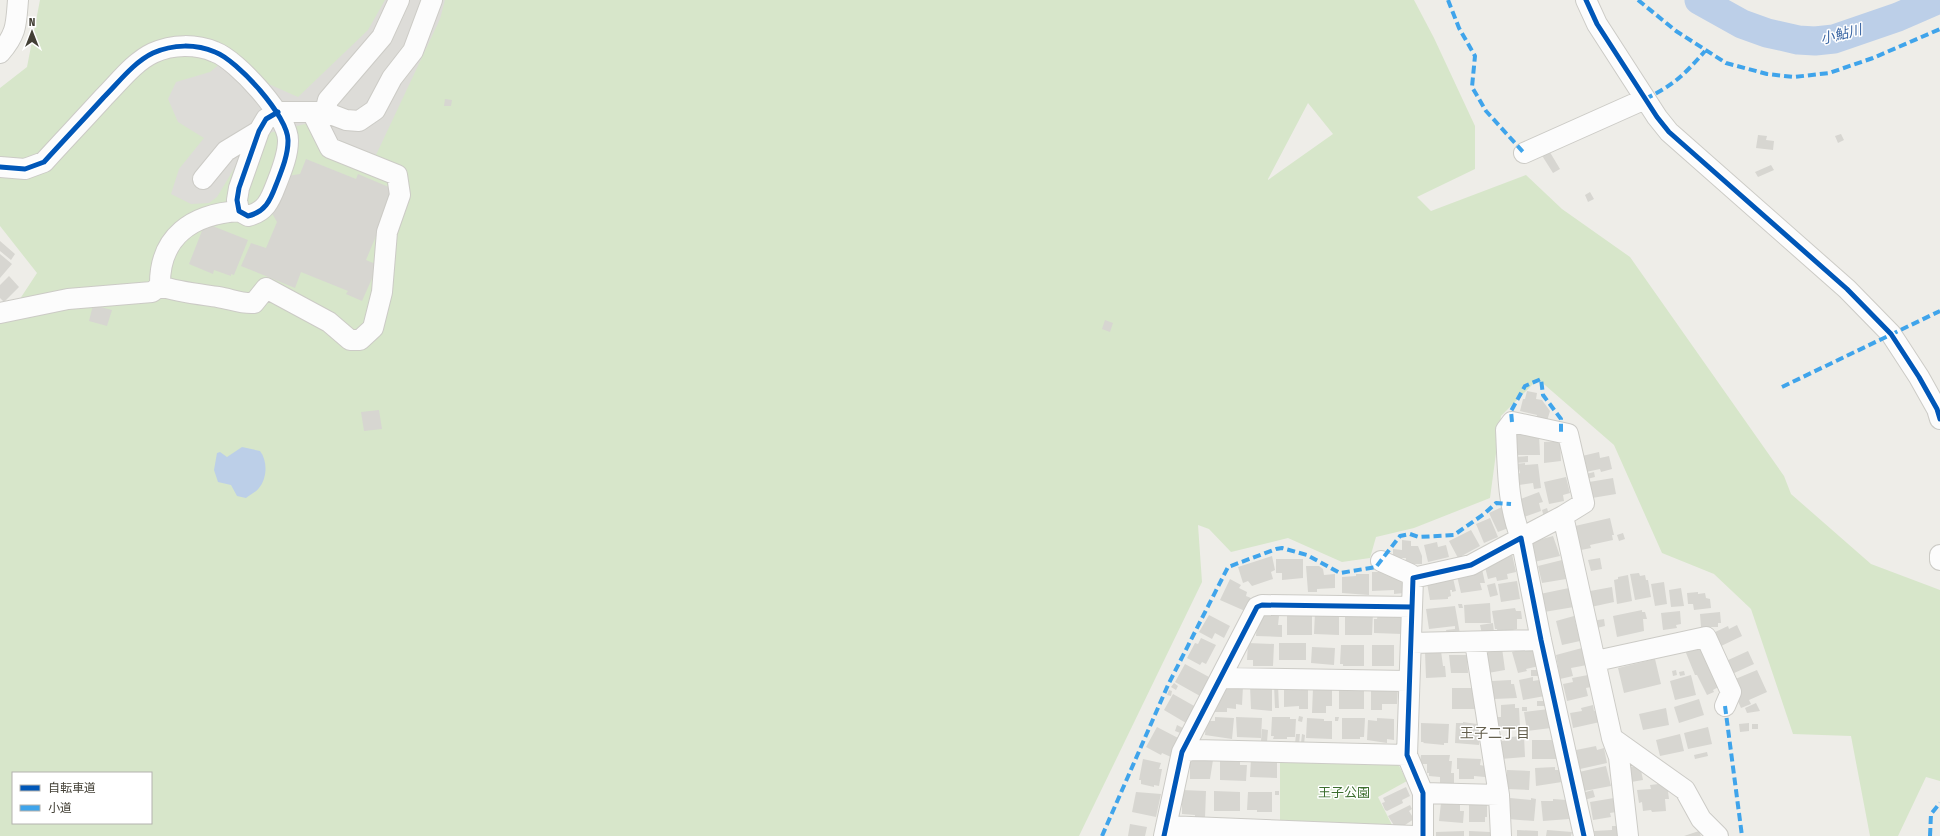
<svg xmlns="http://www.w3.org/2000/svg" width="1940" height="836" viewBox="0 0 1940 836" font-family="'Fira Sans Condensed','Noto Sans JP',sans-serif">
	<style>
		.green { fill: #d7e6ca; fill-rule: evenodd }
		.parking { fill: #dddcd8 }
		.water { fill: #bccfe8 }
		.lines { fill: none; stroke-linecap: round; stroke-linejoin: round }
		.river { stroke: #bccfe8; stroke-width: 29 }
		.building { fill: #d7d6d1 }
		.minor-casing { stroke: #cccbc6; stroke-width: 22 }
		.minor { stroke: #fcfcfc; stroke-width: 20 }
		.quiet { stroke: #3fa4eb; stroke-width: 4; stroke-dasharray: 8 4; stroke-linecap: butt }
		.cycleway-casing { stroke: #fff; stroke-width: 8 }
		.cycleway { stroke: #0057b8; stroke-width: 5 }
		.labels { text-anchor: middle; stroke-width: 3; stroke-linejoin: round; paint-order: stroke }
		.park-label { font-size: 13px; fill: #3c6e2f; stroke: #fff }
		.water-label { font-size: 14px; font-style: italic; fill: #3965a3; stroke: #fff }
		.neighbourhood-label { font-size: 14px; fill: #645f4d; stroke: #fff }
	</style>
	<rect width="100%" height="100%" fill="#eeede8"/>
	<path class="green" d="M 40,0 L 1414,0 L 1434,38 L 1475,126 L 1475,169 L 1417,197 L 1431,211 L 1526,175 L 1562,209 L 1630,257 L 1784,476 L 1791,494 L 1871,564 L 1940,590 L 1940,781 L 1926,777 L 1898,836 L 1870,836 L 1851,736 L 1793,734 L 1751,609 L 1714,574 L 1662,553 L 1614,445 L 1538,379 L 1501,416 L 1490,498 L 1414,528 L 1376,537 L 1370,558 L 1342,562 L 1288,538 L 1231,552 L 1209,529 L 1198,525 L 1202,582 L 1079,836 L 0,836 L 0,311 L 14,308 L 37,273 L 0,226 L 0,88 L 27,67 ZM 1308,103 L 1333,134 L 1268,180 L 1268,179 ZM 13,773 L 151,773 L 151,823 L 13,823 Z
		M 1280,757 L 1396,760 L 1407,781 L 1378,797 L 1393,827 L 1280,821 Z"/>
	<path class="parking" d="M 385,0 L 445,0 L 440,19 L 376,155 L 320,133 L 317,121 L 253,137 L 217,197 L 209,203 L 191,204 L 171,194 L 179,169 L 204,138 L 178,122 L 168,99 L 176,82 L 210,72 L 221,63 L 298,97 L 368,30 Z"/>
	<path class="water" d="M 242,447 L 260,451 C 268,461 267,479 259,488 C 256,492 250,495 246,498 L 237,496 L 231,485 L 218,482 L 214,470 L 217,453 L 220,452 L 227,457 Z"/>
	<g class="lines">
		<path class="river" d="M 1699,0 L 1742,24 L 1767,33 L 1798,40 L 1815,41 L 1834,39 L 1898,17 L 1937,0"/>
	</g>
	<path class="building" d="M 445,99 L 452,100 L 451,106 L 444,106 Z
		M 1841,134 L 1844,140 L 1838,143 L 1835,136 Z
		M 1758,135 L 1767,136 L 1766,140 L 1774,141 L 1773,150 L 1756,148 Z
		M 1548,149 L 1560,169 L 1553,173 L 1541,154 Z
		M 306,159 L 356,179 L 358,174 L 391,188 L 389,194 L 393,195 L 366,260 L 378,265 L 362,301 L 346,294 L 348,291 L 301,272 L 295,288 L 241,266 L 251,243 L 266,248 L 277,222 L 269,208 L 281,177 L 300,174 Z
		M 1771,165 L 1774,170 L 1758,177 L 1755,172 Z
		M 1590,192 L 1594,199 L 1588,202 L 1585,195 Z
		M 205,223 L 248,240 L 234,275 L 231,274 L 231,276 L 214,270 L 213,274 L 189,264 Z
		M 0,241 L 15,254 L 11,260 L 0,251 Z
		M 0,254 L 12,264 L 0,278 Z
		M 9,276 L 19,287 L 4,302 L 0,298 L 0,285 Z
		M 93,305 L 112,310 L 107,326 L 89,321 Z
		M 1105,320 L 1113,323 L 1110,332 L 1102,329 Z
		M 1527,391 L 1537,393 L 1536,399 L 1542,400 L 1550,411 L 1547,421 L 1536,419 L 1537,415 L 1520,411 L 1523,399 L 1525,399 Z
		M 379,410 L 382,429 L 364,431 L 361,412 Z
		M 1516,432 L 1528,432 L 1528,436 L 1539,435 L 1540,455 L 1517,455 Z
		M 1560,441 L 1561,461 L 1544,463 L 1544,442 Z
		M 1599,452 L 1600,458 L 1609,456 L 1612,469 L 1601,472 L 1600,469 L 1586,472 L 1582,456 Z
		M 1528,456 L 1528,462 L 1515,463 L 1514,457 Z
		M 1525,463 L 1525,465 L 1538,464 L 1541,488 L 1534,489 L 1533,483 L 1519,485 L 1518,474 L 1520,473 L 1519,469 L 1515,470 L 1515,464 Z
		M 1594,472 L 1595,477 L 1587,479 L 1586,474 Z
		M 1566,477 L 1570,493 L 1563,495 L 1564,501 L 1549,504 L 1544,482 Z
		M 1613,478 L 1616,494 L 1592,498 L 1589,482 Z
		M 1539,492 L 1543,502 L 1539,503 L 1541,511 L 1524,517 L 1518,500 Z
		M 1502,507 L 1511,527 L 1498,532 L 1489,513 Z
		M 1547,508 L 1549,515 L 1544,517 L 1542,510 Z
		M 1490,518 L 1498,537 L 1484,543 L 1476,524 Z
		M 1610,518 L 1614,535 L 1612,535 L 1613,540 L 1590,545 L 1591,548 L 1581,550 L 1575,526 Z
		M 1471,530 L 1480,546 L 1458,558 L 1449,541 Z
		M 1623,533 L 1625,539 L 1619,541 L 1617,535 Z
		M 1553,536 L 1560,556 L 1534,562 L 1531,542 Z
		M 1402,540 L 1411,541 L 1411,546 L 1418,546 L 1422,556 L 1422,564 L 1405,564 L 1406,558 L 1393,558 L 1393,549 L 1402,550 Z
		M 1437,542 L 1438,547 L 1446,545 L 1449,557 L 1428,562 L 1424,545 Z
		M 1512,554 L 1516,572 L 1507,574 L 1508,579 L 1497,581 L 1496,577 L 1488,579 L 1485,567 L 1488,564 L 1500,561 L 1499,557 Z
		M 1272,556 L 1275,570 L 1271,572 L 1273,579 L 1252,586 L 1248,581 L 1243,583 L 1238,567 Z
		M 1600,558 L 1602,569 L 1591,571 L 1588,560 Z
		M 1276,559 L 1303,559 L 1303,578 L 1282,580 L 1282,573 L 1276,573 Z
		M 1562,560 L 1566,579 L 1542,583 L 1538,566 Z
		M 1306,566 L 1319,566 L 1323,569 L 1324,575 L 1335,574 L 1335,588 L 1317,589 L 1317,592 L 1308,592 Z
		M 1482,569 L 1485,583 L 1480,583 L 1482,590 L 1461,593 L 1457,576 Z
		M 1372,572 L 1388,572 L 1404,578 L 1404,593 L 1394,594 L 1394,590 L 1372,591 Z
		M 1639,573 L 1640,576 L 1645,575 L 1646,580 L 1648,580 L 1651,597 L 1635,600 L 1630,574 Z
		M 1356,574 L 1369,574 L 1369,595 L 1342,593 L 1342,577 L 1356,576 Z
		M 1628,575 L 1632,601 L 1617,604 L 1614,580 L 1618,579 L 1618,577 Z
		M 1453,578 L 1456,591 L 1452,592 L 1452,590 L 1450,590 L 1451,596 L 1448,597 L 1448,599 L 1430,600 L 1427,583 Z
		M 1230,579 L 1241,585 L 1239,588 L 1247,592 L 1246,596 L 1251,598 L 1245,611 L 1220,600 Z
		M 1517,581 L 1520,599 L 1501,602 L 1498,584 Z
		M 1664,582 L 1667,604 L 1655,606 L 1651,584 Z
		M 1495,583 L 1498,595 L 1490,597 L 1487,585 Z
		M 1612,587 L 1614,602 L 1591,607 L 1589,595 L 1591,595 L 1590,591 Z
		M 1569,588 L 1574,607 L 1544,612 L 1540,594 Z
		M 1681,588 L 1684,606 L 1671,607 L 1669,590 Z
		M 1698,592 L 1698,594 L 1705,593 L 1706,598 L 1710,599 L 1711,608 L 1694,610 L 1693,604 L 1688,604 L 1687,593 Z
		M 1490,603 L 1491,623 L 1465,623 L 1464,605 Z
		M 1458,604 L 1462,604 L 1463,608 L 1459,608 Z
		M 1455,606 L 1460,634 L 1447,635 L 1446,630 L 1455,629 L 1455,626 L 1429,629 L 1426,609 Z
		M 1515,608 L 1516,611 L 1521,611 L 1522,619 L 1517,619 L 1517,629 L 1498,633 L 1497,629 L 1495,629 L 1492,611 Z
		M 1642,610 L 1642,612 L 1645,612 L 1647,619 L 1643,619 L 1644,631 L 1617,637 L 1613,616 Z
		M 1680,611 L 1681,624 L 1676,625 L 1677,628 L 1663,630 L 1661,613 Z
		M 1315,612 L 1339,616 L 1339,635 L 1314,634 Z
		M 1373,612 L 1372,635 L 1345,635 L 1345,614 Z
		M 1720,612 L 1721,623 L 1718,623 L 1718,627 L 1701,627 L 1700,614 Z
		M 1378,614 L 1403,614 L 1402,634 L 1374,633 L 1374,619 L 1377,619 Z
		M 1209,615 L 1230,626 L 1224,638 L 1215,633 L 1212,639 L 1199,632 Z
		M 1261,616 L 1279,616 L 1278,625 L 1282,625 L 1282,637 L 1256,636 L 1257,623 L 1260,624 Z
		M 1287,616 L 1312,616 L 1312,635 L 1287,635 Z
		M 1574,616 L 1580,641 L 1562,645 L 1556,621 Z
		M 1604,619 L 1605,626 L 1593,629 L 1592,621 Z
		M 1493,623 L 1494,632 L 1482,634 L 1480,625 Z
		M 1737,625 L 1742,636 L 1719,647 L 1713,633 L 1728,626 L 1729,629 Z
		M 1201,638 L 1216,645 L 1206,664 L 1202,662 L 1200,665 L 1187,658 L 1195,643 L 1198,644 Z
		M 1697,642 L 1703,655 L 1705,654 L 1720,686 L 1713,690 L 1714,692 L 1707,695 L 1697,675 L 1695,675 L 1684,648 Z
		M 1248,643 L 1274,644 L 1273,666 L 1253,666 L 1253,660 L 1247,660 Z
		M 1279,643 L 1306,643 L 1306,660 L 1279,660 Z
		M 1341,645 L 1364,645 L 1364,666 L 1343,666 L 1343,664 L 1340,664 Z
		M 1372,645 L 1394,645 L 1394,666 L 1372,666 Z
		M 1534,646 L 1539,666 L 1526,669 L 1527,671 L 1518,673 L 1512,652 Z
		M 1312,647 L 1335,648 L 1334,665 L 1311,663 Z
		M 1502,648 L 1505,670 L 1488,673 L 1485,651 Z
		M 1582,648 L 1587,665 L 1571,668 L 1573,676 L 1560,679 L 1556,655 Z
		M 1441,651 L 1443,666 L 1445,666 L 1446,677 L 1426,678 L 1425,652 Z
		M 1748,651 L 1754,664 L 1732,674 L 1726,661 Z
		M 1449,655 L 1467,655 L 1468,673 L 1451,673 Z
		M 1655,659 L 1661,684 L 1624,693 L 1618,668 Z
		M 1185,664 L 1209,677 L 1200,696 L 1175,682 Z
		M 1531,670 L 1541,670 L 1541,676 L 1531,676 Z
		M 1676,670 L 1677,675 L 1673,676 L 1672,671 Z
		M 1757,670 L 1767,692 L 1749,700 L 1751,704 L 1741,708 L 1736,697 L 1733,680 Z
		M 1684,671 L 1685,675 L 1680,676 L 1679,672 Z
		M 1588,675 L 1591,687 L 1586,688 L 1588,696 L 1567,701 L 1563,684 L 1573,682 L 1572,678 Z
		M 1691,675 L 1696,695 L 1675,700 L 1670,681 Z
		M 1533,677 L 1533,681 L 1539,680 L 1540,683 L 1543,682 L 1545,696 L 1523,700 L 1519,680 Z
		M 1511,680 L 1511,684 L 1514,684 L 1517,698 L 1494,699 L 1492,681 Z
		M 1174,683 L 1178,686 L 1176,690 L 1171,687 Z
		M 1225,685 L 1243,686 L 1242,705 L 1236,704 L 1236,709 L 1227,708 L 1227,712 L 1215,712 L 1215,701 L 1220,692 L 1225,693 Z
		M 1274,685 L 1278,685 L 1279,708 L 1275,708 Z
		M 1250,686 L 1272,688 L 1272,711 L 1251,709 Z
		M 1284,687 L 1308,687 L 1308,709 L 1299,709 L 1299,706 L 1284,707 Z
		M 1364,687 L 1364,709 L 1339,709 L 1339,689 Z
		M 1398,687 L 1397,704 L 1382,704 L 1382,710 L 1371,710 L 1371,688 Z
		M 1313,688 L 1332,688 L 1332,706 L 1326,706 L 1326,713 L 1312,713 Z
		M 1452,688 L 1474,688 L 1474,699 L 1476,699 L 1476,709 L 1452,709 Z
		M 1169,690 L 1172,691 L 1171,696 L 1167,695 Z
		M 1173,694 L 1196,707 L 1186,723 L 1164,710 Z
		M 1699,699 L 1704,715 L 1679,723 L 1674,707 Z
		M 1537,701 L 1547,701 L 1547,706 L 1537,706 Z
		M 1756,703 L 1760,711 L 1747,713 L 1745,708 Z
		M 1515,704 L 1515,708 L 1519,708 L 1520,728 L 1495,729 L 1495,717 L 1501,717 L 1501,705 Z
		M 1593,705 L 1594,711 L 1597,710 L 1600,722 L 1573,728 L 1570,713 L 1582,711 L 1581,708 Z
		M 1522,707 L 1527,707 L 1527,711 L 1522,711 Z
		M 1666,708 L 1669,725 L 1643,730 L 1639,714 Z
		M 1549,709 L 1551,728 L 1527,731 L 1524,712 Z
		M 1299,716 L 1303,717 L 1302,722 L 1298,721 Z
		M 1215,717 L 1234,718 L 1232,739 L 1205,735 L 1206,721 L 1215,721 Z
		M 1236,717 L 1262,718 L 1261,738 L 1237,737 Z
		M 1272,717 L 1290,717 L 1290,719 L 1296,719 L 1295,737 L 1287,737 L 1287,739 L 1273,739 L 1274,736 L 1271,736 Z
		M 1335,717 L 1339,717 L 1338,721 L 1335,721 Z
		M 1307,718 L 1324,719 L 1324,721 L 1332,721 L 1332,739 L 1306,738 Z
		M 1342,718 L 1365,718 L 1364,737 L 1360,737 L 1360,739 L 1342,739 Z
		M 1377,718 L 1394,719 L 1394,740 L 1387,739 L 1387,743 L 1367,740 L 1368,720 L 1377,721 Z
		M 1463,722 L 1477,724 L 1477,728 L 1480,729 L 1479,745 L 1455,743 L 1456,723 L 1463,723 Z
		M 1421,723 L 1449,724 L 1448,743 L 1444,743 L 1444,745 L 1423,743 L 1424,742 L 1421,742 Z
		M 1749,723 L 1749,731 L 1740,732 L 1739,724 Z
		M 1752,724 L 1758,724 L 1758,729 L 1752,729 Z
		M 1177,725 L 1185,729 L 1183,734 L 1175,731 Z
		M 1157,727 L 1180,739 L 1171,757 L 1162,753 L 1161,755 L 1146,747 Z
		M 1708,727 L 1712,744 L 1688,749 L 1684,733 Z
		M 1262,729 L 1268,730 L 1267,742 L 1261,741 Z
		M 1296,734 L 1300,734 L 1299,744 L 1295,744 Z
		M 1302,734 L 1305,735 L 1304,744 L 1301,743 Z
		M 1680,734 L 1684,751 L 1660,756 L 1656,740 Z
		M 1524,736 L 1525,757 L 1501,759 L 1500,746 L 1502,746 L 1502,741 L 1510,740 L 1510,737 Z
		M 1532,740 L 1556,740 L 1556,759 L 1532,759 Z
		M 1596,746 L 1597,750 L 1604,748 L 1607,763 L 1580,769 L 1576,750 Z
		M 1707,752 L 1708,756 L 1695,759 L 1694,755 Z
		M 1421,755 L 1450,755 L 1449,761 L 1452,761 L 1451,773 L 1454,773 L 1454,783 L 1440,783 L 1440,777 L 1429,776 L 1429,773 L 1427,773 L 1427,764 L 1420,764 Z
		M 1457,758 L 1481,759 L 1480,765 L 1485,766 L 1485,777 L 1474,776 L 1474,779 L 1459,779 L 1459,769 L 1457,769 Z
		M 1143,759 L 1161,763 L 1159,769 L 1162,769 L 1159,786 L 1154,785 L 1154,787 L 1141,784 L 1141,780 L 1139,780 Z
		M 1251,759 L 1277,762 L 1277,778 L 1250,777 Z
		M 1190,760 L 1213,760 L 1210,779 L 1190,779 Z
		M 1220,760 L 1240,761 L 1240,765 L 1247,765 L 1246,781 L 1220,780 Z
		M 1640,765 L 1643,780 L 1631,782 L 1629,767 Z
		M 1606,766 L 1611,786 L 1584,791 L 1579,772 Z
		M 1555,767 L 1555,770 L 1561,770 L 1562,782 L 1536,786 L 1535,768 Z
		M 1507,770 L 1530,771 L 1529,790 L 1507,789 Z
		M 1659,784 L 1667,784 L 1669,799 L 1665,799 L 1666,811 L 1652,812 L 1651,810 L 1643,811 L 1642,802 L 1639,803 L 1637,790 L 1651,789 L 1650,785 Z
		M 1406,787 L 1410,796 L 1402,800 L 1403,803 L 1387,811 L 1385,810 L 1382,803 L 1385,802 L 1383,798 Z
		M 1182,790 L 1206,791 L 1205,818 L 1195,817 L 1195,815 L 1182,814 Z
		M 1593,790 L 1595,797 L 1584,800 L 1582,793 Z
		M 1214,791 L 1240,792 L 1240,811 L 1214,811 Z
		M 1275,791 L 1279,791 L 1279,795 L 1275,795 Z
		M 1136,792 L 1161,794 L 1156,817 L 1132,812 Z
		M 1248,792 L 1272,792 L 1272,812 L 1257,812 L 1257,810 L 1247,810 Z
		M 1510,798 L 1531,800 L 1531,798 L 1536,799 L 1534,821 L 1508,819 Z
		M 1614,798 L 1616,812 L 1610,813 L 1611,817 L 1593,820 L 1590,802 Z
		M 1553,799 L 1567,800 L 1569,819 L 1543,821 L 1541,801 L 1553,801 Z
		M 1469,802 L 1487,803 L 1487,817 L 1485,817 L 1485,822 L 1469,822 Z
		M 1441,803 L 1460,805 L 1460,811 L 1464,811 L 1463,823 L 1439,821 Z
		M 1410,805 L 1412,809 L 1409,811 L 1414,819 L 1402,827 L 1401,825 L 1395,827 L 1388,816 Z
		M 1130,824 L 1147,827 L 1145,836 L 1128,836 Z
		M 1612,826 L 1618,826 L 1619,836 L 1595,836 L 1594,831 L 1612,830 Z
		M 1517,830 L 1538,831 L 1538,836 L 1517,836 Z
		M 1547,830 L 1572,832 L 1571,836 L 1546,836 Z
		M 1464,831 L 1464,836 L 1436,836 L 1436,832 Z
		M 1469,831 L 1490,832 L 1490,836 L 1469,836 Z
		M 1699,831 L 1701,836 L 1684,836 Z"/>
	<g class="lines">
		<defs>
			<path id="minor" d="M 1586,0 L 1597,24 L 1657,117 L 1669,132 L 1847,289 L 1891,334 L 1919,377 L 1937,409 L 1940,419
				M 0,53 C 17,33 16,25 18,0
				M 325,112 L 328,100 L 382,37 L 399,0
				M 1524,153 L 1645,99
				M 0,167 L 25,169 L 44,162 C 64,140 84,119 104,97 C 119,82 134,62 153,53 C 173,44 196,44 215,52 C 237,60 289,117 288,141 C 288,156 281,172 276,185 C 270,201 265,212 248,216 L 239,211 L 237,200 L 239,188 L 259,131 L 266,119 L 278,112 L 325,112 L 346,120 L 359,121 L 375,110 L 392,78 L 413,51 L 432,0
				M 203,179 L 226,151 L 259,131
				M 239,211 C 193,214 159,236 160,286 C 178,292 198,294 218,297 C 231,299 241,304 254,303 L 266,288 L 329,322 L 350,340 L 360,340 L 373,328 L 382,292 L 387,232 L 400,195 L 397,175 L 330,148 L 312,112
				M 0,313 L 68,299 L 152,292 L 160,286
				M 1563,516 L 1584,503 L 1568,434 L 1512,422 L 1506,430 C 1508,467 1507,503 1521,538 L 1563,516 L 1612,738 L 1619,757 L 1628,836
				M 1940,555 L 1940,560
				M 1381,561 L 1410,574 L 1413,578
				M 1475,642 L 1499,795 L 1501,836
				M 1411,643 L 1541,640
				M 1596,661 L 1706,637 L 1731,692 L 1725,706
				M 1221,678 L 1408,681
				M 1612,738 L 1685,790 L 1701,819 L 1718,836
				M 1182,752 L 1194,750 L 1407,755
				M 1423,793 L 1499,795
				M 1166,826 L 1414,836
				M 1164,836 L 1182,752 L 1257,607 L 1262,605 L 1412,607
				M 1423,836 L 1423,793 L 1407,755 L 1413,578 L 1471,565 L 1521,538 L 1541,640 L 1584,836"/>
		</defs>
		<use href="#minor" class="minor-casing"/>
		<use href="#minor" class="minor"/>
		<path class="quiet" d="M 1448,0 L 1459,28 L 1475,56 L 1472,87 L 1486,111 L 1524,153
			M 1638,0 L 1676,31 L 1726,63 L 1767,74 L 1794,77 L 1829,73 L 1873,58 L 1940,29
			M 1645,99 C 1674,85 1684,75 1705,51
			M 1782,387 L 1940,311
			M 1512,422 L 1511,411 L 1525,386 L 1541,379 L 1543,395 L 1561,419 L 1561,433
			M 1725,706 L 1742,836
			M 1102,836 L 1168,685 L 1228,567 L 1276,549 L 1282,548 L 1307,555 L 1340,573 L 1376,567 L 1400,536 L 1410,534 L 1419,537 L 1454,535 L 1484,514 L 1496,503 L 1511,504
			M 1930,836 L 1931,814 L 1940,803"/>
		<defs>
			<path id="cycleway" d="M 1586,0 L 1597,24 L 1657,117 L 1669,132 L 1847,289 L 1891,334 L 1919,377 L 1937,409 L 1940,419
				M 0,167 L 25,169 L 44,162 C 64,140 84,119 104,97 C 119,82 134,62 153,53 C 173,44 196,44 215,52 C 237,60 289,117 288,141 C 288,156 281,172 276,185 C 270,201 265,212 248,216 L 239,211 L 237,200 L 239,188 L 259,131 L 266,119 L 278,112
				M 1164,836 L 1182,752 L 1257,607 L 1262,605 L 1412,607
				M 1423,836 L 1423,793 L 1407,755 L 1413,578 L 1471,565 L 1521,538 L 1541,640 L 1584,836"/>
		</defs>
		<use href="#cycleway" class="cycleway-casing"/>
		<use href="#cycleway" class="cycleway"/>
	</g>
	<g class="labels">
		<g class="park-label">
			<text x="1344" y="797">王子公園</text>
		</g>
		<g class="water-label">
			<text transform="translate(1841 34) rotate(-14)" y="5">小鮎川</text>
		</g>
		<g class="neighbourhood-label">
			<text x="1495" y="738">王子二丁目</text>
		</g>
	</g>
	<rect x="12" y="772" width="140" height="52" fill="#ffffff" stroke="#b3b2ae"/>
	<rect x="20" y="785" width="20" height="6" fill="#0057b8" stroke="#b3b2ae"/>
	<text x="48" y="792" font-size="12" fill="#423f35">自転車道</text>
	<rect x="20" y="805" width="20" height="6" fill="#3fa4eb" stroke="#b3b2ae"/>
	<text x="48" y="812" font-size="12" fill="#423f35">小道</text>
	<g transform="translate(32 32)" stroke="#ffffff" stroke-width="3" paint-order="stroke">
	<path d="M0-3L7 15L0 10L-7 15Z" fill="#423f35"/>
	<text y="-6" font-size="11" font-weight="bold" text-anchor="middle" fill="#423f35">N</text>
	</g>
</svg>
